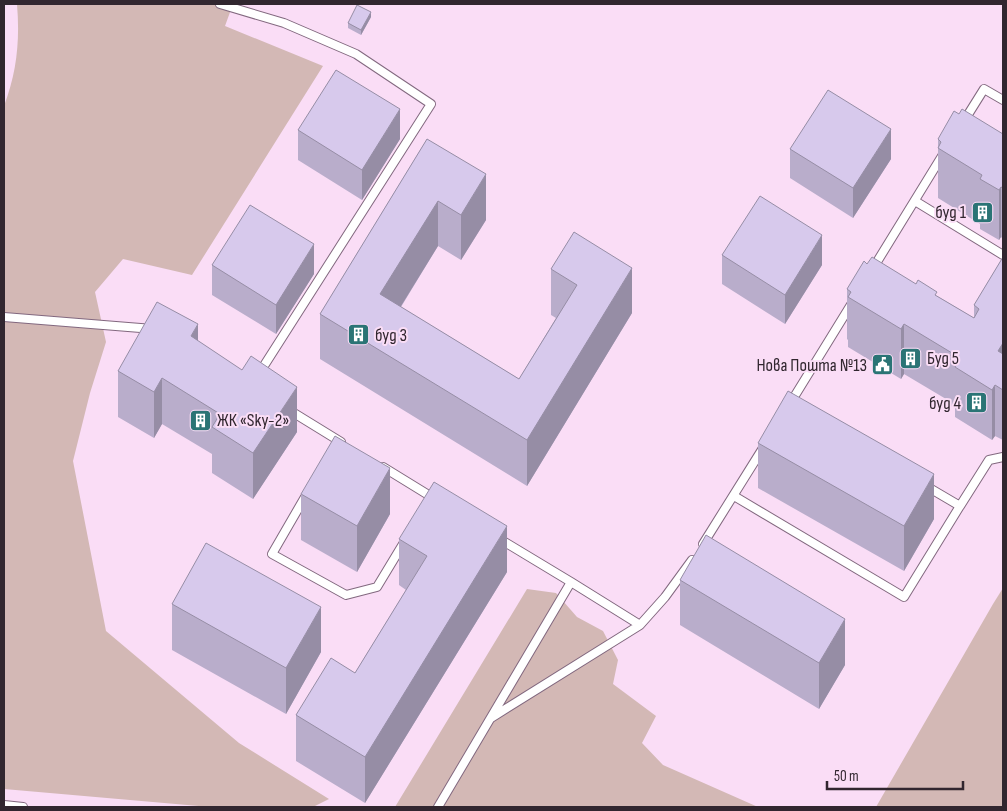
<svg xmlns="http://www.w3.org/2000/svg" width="1007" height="811" viewBox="0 0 1007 811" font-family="'Sofia Sans Condensed',sans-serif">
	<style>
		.green { fill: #d3b8b5 }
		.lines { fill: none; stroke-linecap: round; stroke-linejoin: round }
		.lane-casing { stroke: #82687f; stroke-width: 10 }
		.lane { stroke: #fff; stroke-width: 8 }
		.wall { fill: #b9adcb }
		.shaded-wall { fill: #968da5 }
		.building { fill: #d7c9ec; stroke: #968da5 }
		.labels { text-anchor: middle; stroke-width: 4; stroke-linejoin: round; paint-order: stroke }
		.poi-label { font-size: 18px; fill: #31262f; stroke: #faddf6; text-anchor: end }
	</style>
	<rect width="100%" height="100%" fill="#faddf6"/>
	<path class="green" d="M 17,4 L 233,4 L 225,26 L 323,66 L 192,275 L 123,259 L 95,292 L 106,342 L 90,393 L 73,461 L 106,631 L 239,743 L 329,799 L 313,807 L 210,807 L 4,789 L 4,106 C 17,72 20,40 17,4 Z
		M 1003,588 L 1003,807 L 876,807 L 993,604 Z
		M 527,589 L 556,593 L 577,617 L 603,631 L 618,660 L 613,684 L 656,716 L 642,743 L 663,765 L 758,807 L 395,807 Z"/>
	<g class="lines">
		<defs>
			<path id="lane" d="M 220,4 L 284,23 L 356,54 L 431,104 L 260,372
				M 964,121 L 984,89 L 1003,100
				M 915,201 L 1003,255
				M 872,270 L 942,156
				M 4,317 L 153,329
				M 791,402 L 852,303
				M 289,410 L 341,442
				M 383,467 L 435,499
				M 926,486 L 960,506 L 989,460 L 1003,457
				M 734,496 L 904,597 L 960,506
				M 305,497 L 272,554 L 346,595 L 377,587 L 403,544
				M 498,538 L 571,582
				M 703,544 L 763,448
				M 491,718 L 640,625
				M 4,805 L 23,807
				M 438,807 L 571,582 L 640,625 L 665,597 L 692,560"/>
		</defs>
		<use href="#lane" class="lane-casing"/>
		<use href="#lane" class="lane"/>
	</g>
	<path class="wall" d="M 371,17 L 361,35 L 348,28 L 348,23 Z
		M 959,114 L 1003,134 L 1003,239 L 1001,237 L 999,240 L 980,229 L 980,224 L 938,198 L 938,139 Z
		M 298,130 L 400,139 L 362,200 L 298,160 Z
		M 427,139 L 486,220 L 461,260 L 438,246 L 401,307 L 519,379 L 556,318 L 551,315 L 551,269 L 632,313 L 527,486 L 320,359 L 320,314 Z
		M 790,149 L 891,159 L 853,218 L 790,178 Z
		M 722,255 L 822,265 L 785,324 L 722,284 Z
		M 1003,257 L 1003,440 L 995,436 L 992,440 L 955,417 L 955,408 L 951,406 L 951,402 L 904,374 L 901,379 L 848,347 L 848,340 L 847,339 L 847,289 L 867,264 L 937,296 L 974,318 L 974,305 Z
		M 212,265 L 314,274 L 276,334 L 212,295 Z
		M 198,341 L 297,432 L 253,499 L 212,473 L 212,454 L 162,424 L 154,438 L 118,417 L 118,371 Z
		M 758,443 L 934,519 L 904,571 L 758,488 Z
		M 301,494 L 390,514 L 357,572 L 301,540 Z
		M 399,539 L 507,572 L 365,803 L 296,761 L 296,715 L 355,673 L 406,590 L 399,585 Z
		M 680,580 L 845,665 L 819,709 L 680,625 Z
		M 172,604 L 321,652 L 286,714 L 172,650 Z"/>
	<path class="shaded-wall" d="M 371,12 L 371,17 L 361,35 L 361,30 Z
		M 400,109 L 400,139 L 362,200 L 362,170 Z
		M 891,129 L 891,159 L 853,218 L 853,188 Z
		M 486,174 L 486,220 L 461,260 L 461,215 Z
		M 1001,187 L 1001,237 L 999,240 L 999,190 Z
		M 438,201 L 438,246 L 380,340 L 380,294 Z
		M 822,235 L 822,265 L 785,324 L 785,295 Z
		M 314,244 L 314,274 L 276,334 L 276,305 Z
		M 632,268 L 632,313 L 527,486 L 527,440 Z
		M 198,324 L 198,370 L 191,336 Z
		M 904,324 L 904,374 L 901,379 L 901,329 Z
		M 1003,343 L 1003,440 L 1003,390 L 998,351 Z
		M 162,378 L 162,424 L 154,438 L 154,392 Z
		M 995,385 L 995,436 L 992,440 L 992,390 Z
		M 297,387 L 297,432 L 253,499 L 253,453 Z
		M 390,468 L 390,514 L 357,572 L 357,526 Z
		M 934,474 L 934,519 L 904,571 L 904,526 Z
		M 507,526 L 507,572 L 365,803 L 365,757 Z
		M 321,607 L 321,652 L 286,714 L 286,668 Z
		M 845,619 L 845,665 L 819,709 L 819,663 Z"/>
	<path class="building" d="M 357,5 L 371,12 L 361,30 L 348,23 Z
		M 336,70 L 400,109 L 362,170 L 298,130 Z
		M 828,90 L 891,129 L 853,188 L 790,149 Z
		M 962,109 L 1003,134 L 1003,188 L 1001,187 L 999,190 L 980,179 L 982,175 L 938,148 L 941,142 L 938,139 L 954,111 L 959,114 Z
		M 427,139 L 486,174 L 461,215 L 438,201 L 380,294 L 519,379 L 577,285 L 551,269 L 574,232 L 632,268 L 527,440 L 320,314 Z
		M 760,196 L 822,235 L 785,295 L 722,255 Z
		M 250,205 L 314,244 L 276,305 L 212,265 Z
		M 872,257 L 916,284 L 918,280 L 937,292 L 935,295 L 974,318 L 979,309 L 974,305 L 1003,257 L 1003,343 L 998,351 L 1003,354 L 1003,390 L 995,385 L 992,390 L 955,367 L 959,360 L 951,356 L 952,353 L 904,324 L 901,329 L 848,297 L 851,292 L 847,289 L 864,261 L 867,264 Z
		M 157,302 L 198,324 L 191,336 L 242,370 L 251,356 L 297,387 L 253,453 L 212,427 L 220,414 L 162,378 L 154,392 L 118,371 Z
		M 788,391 L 934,474 L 904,526 L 758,443 Z
		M 335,436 L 390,468 L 357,526 L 301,494 Z
		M 434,482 L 507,526 L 365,757 L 296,715 L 331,658 L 355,673 L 427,556 L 399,539 Z
		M 706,535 L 845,619 L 819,663 L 680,580 Z
		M 206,543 L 321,607 L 286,668 L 172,604 Z"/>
	<defs>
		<symbol id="building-square" viewBox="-11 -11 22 22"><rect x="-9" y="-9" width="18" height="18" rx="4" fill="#2a7475" stroke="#faddf6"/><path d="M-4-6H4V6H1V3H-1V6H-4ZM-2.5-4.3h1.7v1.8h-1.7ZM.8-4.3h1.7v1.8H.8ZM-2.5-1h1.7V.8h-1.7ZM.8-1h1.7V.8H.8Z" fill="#fff"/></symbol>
		<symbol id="civic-square" viewBox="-11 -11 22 22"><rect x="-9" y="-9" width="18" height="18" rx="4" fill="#2a7475" stroke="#faddf6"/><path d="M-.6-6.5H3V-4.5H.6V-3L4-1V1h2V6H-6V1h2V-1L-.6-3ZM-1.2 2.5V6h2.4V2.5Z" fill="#fff"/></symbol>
	</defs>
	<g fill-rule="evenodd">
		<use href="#building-square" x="970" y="200" width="25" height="25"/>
		<use href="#building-square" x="346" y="322" width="25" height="25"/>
		<use href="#building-square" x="898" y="346" width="25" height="25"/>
		<use href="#civic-square" x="870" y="352" width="25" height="25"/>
		<use href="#building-square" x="964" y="390" width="25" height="25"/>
		<use href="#building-square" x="188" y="408" width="25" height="25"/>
	</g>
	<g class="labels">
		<g class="poi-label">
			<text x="966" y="218">буд 1</text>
			<text x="375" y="341" text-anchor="start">буд 3</text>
			<text x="927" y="364" text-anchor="start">Буд 5</text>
			<text x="867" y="371">Нова Пошта №13</text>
			<text x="961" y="409">буд 4</text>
			<text x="217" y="426" text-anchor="start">ЖК «Sky-2»</text>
		</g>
	</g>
	<rect width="1007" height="811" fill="none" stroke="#31262f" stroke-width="10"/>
	<path d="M827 781v8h136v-8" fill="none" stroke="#31262f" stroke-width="2.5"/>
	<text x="834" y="781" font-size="15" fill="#31262f" stroke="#faddf6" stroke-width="4" paint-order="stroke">50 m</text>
</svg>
